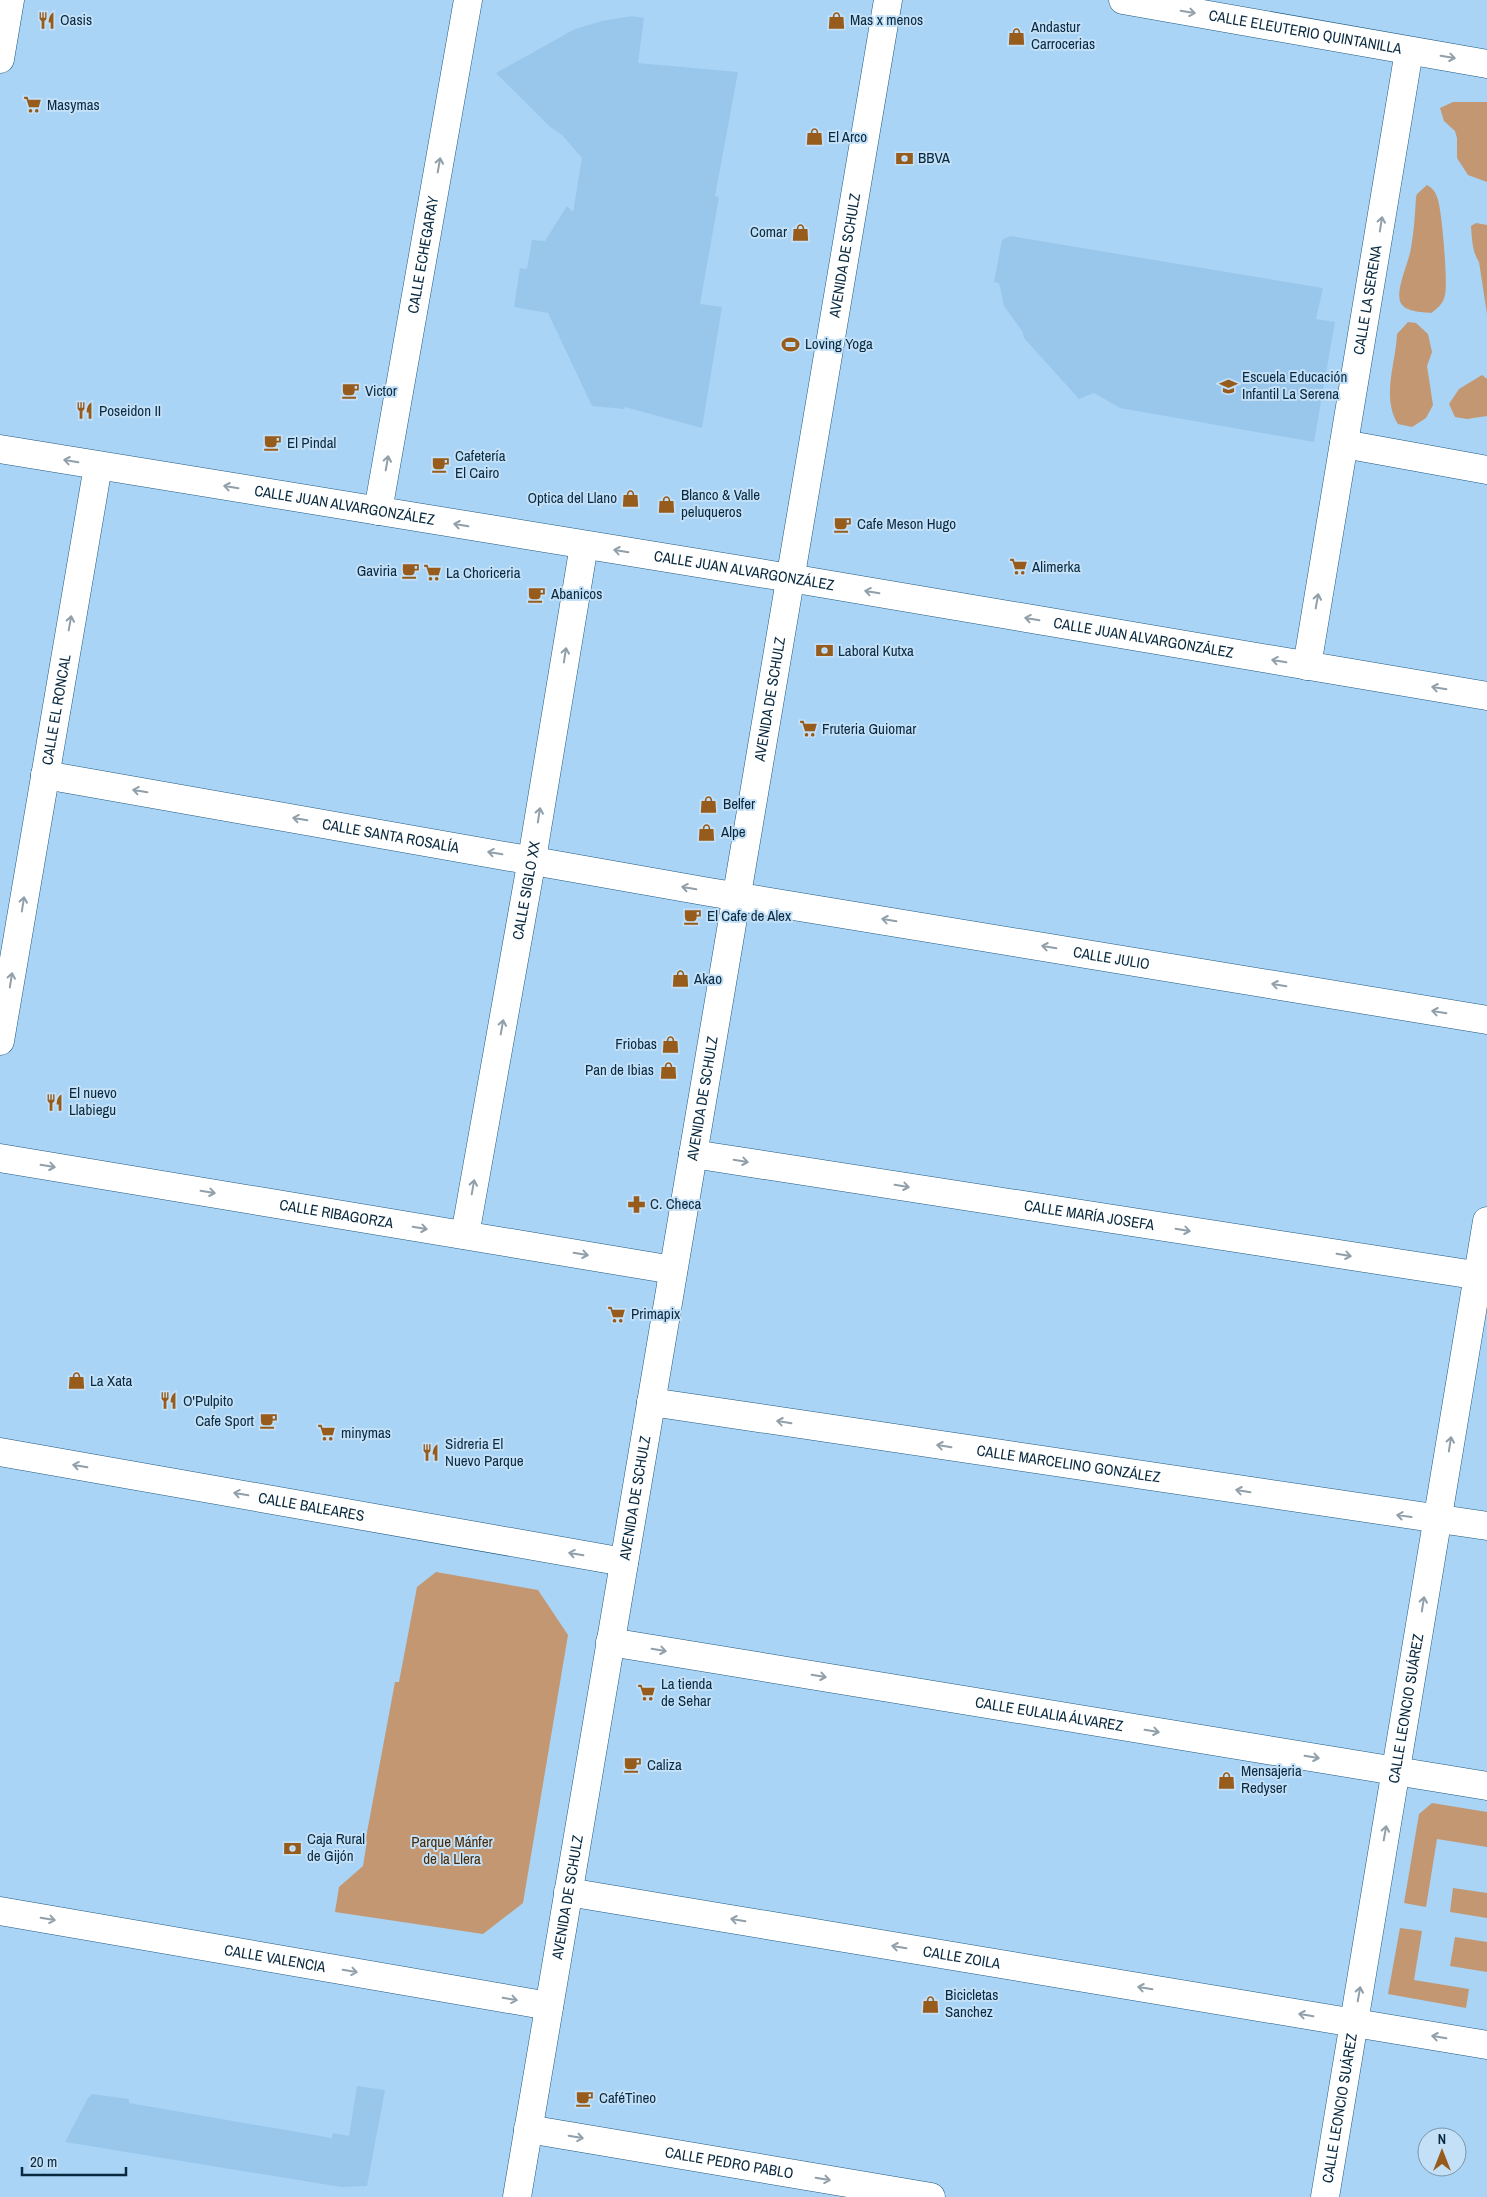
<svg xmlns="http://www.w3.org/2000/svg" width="1487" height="2197" viewBox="0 0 1487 2197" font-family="'Archivo Narrow',sans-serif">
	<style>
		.built { fill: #99c7ec }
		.green { fill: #c39771 }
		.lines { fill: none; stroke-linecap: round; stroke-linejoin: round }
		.street-casing { stroke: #1e587f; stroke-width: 29 }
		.secondary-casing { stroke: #1e587f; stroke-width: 29 }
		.street { stroke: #fff; stroke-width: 28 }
		.secondary { stroke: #fff; stroke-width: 28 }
		.oneway { stroke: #909fa9 }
		.labels { text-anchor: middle; stroke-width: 4; stroke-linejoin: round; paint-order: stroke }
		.poi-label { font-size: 15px; fill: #08293f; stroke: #c3e0f7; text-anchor: start }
		.street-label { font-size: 15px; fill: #08293f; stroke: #c3e0f7 }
		.park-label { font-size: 15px; fill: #482805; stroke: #c3e0f7 }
	</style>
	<rect width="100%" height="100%" fill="#a9d4f6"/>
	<path class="built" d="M 632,16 L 644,18 L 638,63 L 738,72 L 715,196 L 719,197 L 700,304 L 722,307 L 702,428 L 625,407 L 624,409 L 592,406 L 548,313 L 514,307 L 520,268 L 527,269 L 532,240 L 545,241 L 567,206 L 573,212 L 582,158 L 562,135 L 549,126 L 496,73 L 575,29 L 602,21 Z
		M 1010,236 L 1323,288 L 1316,319 L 1335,322 L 1314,442 L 1120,408 L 1094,393 L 1079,399 L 1024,338 L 1022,331 L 1004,306 L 999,283 L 994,282 L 1002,240 Z
		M 357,2086 L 385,2090 L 367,2186 L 341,2187 L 65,2142 L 88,2098 L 92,2094 L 129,2099 L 129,2103 L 332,2138 L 333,2133 L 349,2136 Z"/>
	<path class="green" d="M 1453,102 L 1487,102 L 1487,182 L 1468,175 L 1457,158 L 1457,138 L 1455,131 L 1444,121 L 1440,108 Z
		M 1427,185 C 1432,188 1435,191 1437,197 C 1442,207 1448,284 1445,295 C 1443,304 1438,308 1431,313 C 1422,312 1403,312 1400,301 C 1396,288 1409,262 1411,248 C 1414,231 1415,214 1416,197 L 1417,194 Z
		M 1476,223 L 1487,225 L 1487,314 L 1479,262 C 1472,251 1472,239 1471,226 Z
		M 1408,322 L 1416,323 L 1428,334 L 1432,352 L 1427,366 L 1433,405 L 1426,418 L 1412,427 L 1398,424 C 1381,397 1396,363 1397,334 Z
		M 1482,375 L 1487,379 L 1487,416 L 1467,419 L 1455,417 L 1449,404 L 1459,389 Z
		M 436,1572 L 538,1590 L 568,1635 L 523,1903 L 483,1934 L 335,1912 L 339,1887 L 363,1866 L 367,1841 L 365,1843 L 395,1682 L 399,1682 L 417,1587 Z
		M 1432,1803 L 1487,1812 L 1487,1847 L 1437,1839 L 1426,1907 L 1404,1903 L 1419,1814 Z
		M 1453,1888 L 1487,1893 L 1487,1918 L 1450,1912 Z
		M 1400,1928 L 1422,1931 L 1414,1980 L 1469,1989 L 1466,2008 L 1388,1994 Z
		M 1455,1937 L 1487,1942 L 1487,1972 L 1450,1966 Z"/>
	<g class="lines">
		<defs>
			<g id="street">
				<path id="s1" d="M 1123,0 L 1487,64"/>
				<path d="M 0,59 L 10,0"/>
				<path d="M 1344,444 L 1487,470"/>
				<path id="s2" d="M 0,449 L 790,578 L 1487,696"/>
				<path id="s3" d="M 378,511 L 468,0"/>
				<path id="s4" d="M 1307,666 L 1409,51"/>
				<path id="s5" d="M 45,775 L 709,892 L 1487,1020"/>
				<path id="s6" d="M 0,1041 L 98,466"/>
				<path id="s7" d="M 693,1154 L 1487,1277"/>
				<path id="s8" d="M 0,1158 L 673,1270"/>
				<path id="s9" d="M 465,1235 L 532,859 L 584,545"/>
				<path id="s10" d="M 651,1402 L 1487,1526"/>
				<path id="s11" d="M 0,1452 L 624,1562"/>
				<path id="s12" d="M 610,1642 L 1487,1786"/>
				<path id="s13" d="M 568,1892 L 1487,2045"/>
				<path id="s14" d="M 0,1911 L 549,2006"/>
				<path id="s15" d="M 528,2129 L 931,2197"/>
				<path id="s16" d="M 1325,2197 L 1487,1221"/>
			</g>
			<g id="secondary">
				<path id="s17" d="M 517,2197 L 888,0"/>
			</g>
		</defs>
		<use href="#street" class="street-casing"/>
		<use href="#secondary" class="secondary-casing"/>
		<use href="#street" class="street"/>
		<use href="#secondary" class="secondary"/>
	</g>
	<defs><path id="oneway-shaft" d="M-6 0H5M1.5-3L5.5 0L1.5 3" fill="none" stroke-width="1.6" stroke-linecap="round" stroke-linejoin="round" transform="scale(1.25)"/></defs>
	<g class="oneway">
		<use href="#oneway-shaft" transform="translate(1188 12) rotate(10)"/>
		<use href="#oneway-shaft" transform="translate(1448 57) rotate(9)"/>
		<use href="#oneway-shaft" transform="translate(439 165) rotate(-80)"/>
		<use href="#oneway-shaft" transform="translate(1381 224) rotate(-81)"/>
		<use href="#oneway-shaft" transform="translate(71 461) rotate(-171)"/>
		<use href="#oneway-shaft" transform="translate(387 463) rotate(-80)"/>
		<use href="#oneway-shaft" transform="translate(231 487) rotate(-171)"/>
		<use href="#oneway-shaft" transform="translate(461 525) rotate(-171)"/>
		<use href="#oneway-shaft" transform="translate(621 551) rotate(-171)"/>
		<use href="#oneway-shaft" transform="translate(872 592) rotate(-170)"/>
		<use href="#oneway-shaft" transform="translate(1317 601) rotate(-80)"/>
		<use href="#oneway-shaft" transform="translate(1032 619) rotate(-170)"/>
		<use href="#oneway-shaft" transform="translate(70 623) rotate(-80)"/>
		<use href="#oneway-shaft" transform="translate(565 655) rotate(-81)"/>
		<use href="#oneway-shaft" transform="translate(1279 661) rotate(-170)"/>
		<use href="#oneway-shaft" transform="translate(1439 688) rotate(-171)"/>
		<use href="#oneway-shaft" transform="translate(140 791) rotate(-170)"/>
		<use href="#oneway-shaft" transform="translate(539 815) rotate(-81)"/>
		<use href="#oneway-shaft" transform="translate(300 819) rotate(-170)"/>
		<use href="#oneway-shaft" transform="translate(495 853) rotate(-170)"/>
		<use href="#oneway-shaft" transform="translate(689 888) rotate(-170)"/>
		<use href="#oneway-shaft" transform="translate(23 904) rotate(-81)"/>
		<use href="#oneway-shaft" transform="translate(889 920) rotate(-171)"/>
		<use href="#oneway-shaft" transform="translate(1049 947) rotate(-171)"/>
		<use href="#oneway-shaft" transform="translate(11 980) rotate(-81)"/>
		<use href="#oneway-shaft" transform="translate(1279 985) rotate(-171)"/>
		<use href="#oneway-shaft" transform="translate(1439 1012) rotate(-171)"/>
		<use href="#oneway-shaft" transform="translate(502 1027) rotate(-80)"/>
		<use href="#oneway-shaft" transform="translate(741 1161) rotate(9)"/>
		<use href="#oneway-shaft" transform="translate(48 1166) rotate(9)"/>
		<use href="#oneway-shaft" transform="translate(902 1186) rotate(9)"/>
		<use href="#oneway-shaft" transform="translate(473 1187) rotate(-80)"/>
		<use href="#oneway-shaft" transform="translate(208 1192) rotate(9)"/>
		<use href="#oneway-shaft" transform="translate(420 1228) rotate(9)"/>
		<use href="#oneway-shaft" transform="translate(1183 1230) rotate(9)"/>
		<use href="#oneway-shaft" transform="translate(581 1254) rotate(9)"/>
		<use href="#oneway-shaft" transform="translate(1344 1255) rotate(9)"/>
		<use href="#oneway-shaft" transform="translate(784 1422) rotate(-171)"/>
		<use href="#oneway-shaft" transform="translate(1450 1444) rotate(-81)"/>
		<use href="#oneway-shaft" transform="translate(944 1446) rotate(-171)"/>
		<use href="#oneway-shaft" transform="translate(80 1466) rotate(-170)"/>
		<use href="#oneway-shaft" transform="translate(1243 1491) rotate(-171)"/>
		<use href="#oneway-shaft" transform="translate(241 1494) rotate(-170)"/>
		<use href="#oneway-shaft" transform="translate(1404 1516) rotate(-172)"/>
		<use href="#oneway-shaft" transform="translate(576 1554) rotate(-170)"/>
		<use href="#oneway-shaft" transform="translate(1423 1604) rotate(-81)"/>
		<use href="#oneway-shaft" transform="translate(659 1650) rotate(9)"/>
		<use href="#oneway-shaft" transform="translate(819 1676) rotate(9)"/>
		<use href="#oneway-shaft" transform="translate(1152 1731) rotate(9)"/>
		<use href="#oneway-shaft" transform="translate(1312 1757) rotate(9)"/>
		<use href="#oneway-shaft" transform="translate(1385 1833) rotate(-80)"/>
		<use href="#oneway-shaft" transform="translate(48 1919) rotate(10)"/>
		<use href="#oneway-shaft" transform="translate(738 1920) rotate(-171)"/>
		<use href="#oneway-shaft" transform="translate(899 1947) rotate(-171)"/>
		<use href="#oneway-shaft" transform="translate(350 1971) rotate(10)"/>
		<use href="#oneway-shaft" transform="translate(1145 1988) rotate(-171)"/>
		<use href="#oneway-shaft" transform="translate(1359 1994) rotate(-80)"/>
		<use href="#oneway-shaft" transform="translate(510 1999) rotate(10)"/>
		<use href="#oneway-shaft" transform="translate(1306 2015) rotate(-171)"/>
		<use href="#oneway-shaft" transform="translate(1439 2037) rotate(-171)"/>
		<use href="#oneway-shaft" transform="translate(576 2137) rotate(10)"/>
		<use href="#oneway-shaft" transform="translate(823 2179) rotate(10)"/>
	</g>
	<defs>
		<symbol id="restaurant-bare" viewBox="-9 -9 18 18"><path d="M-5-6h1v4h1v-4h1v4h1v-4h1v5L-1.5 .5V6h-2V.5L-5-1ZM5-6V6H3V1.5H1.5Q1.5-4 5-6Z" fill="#975b1c" stroke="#c3e0f7" stroke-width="2.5" paint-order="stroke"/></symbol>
		<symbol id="shop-bare" viewBox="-9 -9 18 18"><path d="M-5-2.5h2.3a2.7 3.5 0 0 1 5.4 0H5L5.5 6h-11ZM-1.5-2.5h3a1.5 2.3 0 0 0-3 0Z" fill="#975b1c" stroke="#c3e0f7" stroke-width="2.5" paint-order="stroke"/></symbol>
		<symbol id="supermarket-bare" viewBox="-9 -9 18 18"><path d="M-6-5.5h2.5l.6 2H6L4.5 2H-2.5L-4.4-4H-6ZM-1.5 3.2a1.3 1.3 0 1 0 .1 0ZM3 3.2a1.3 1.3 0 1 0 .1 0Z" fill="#975b1c" stroke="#c3e0f7" stroke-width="2.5" paint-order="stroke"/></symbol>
		<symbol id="bank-bare" viewBox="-9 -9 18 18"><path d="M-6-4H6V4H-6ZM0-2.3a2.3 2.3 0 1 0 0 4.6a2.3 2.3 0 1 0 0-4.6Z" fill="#975b1c" stroke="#c3e0f7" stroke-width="2.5" paint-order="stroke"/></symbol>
		<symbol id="stadium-bare" viewBox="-9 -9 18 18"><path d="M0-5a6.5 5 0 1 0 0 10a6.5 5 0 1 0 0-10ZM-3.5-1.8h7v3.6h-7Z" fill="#975b1c" stroke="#c3e0f7" stroke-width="2.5" paint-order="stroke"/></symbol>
		<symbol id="school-bare" viewBox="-9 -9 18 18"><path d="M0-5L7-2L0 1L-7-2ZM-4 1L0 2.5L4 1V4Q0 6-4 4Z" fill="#975b1c" stroke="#c3e0f7" stroke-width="2.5" paint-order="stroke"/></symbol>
		<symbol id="cafe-bare" viewBox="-9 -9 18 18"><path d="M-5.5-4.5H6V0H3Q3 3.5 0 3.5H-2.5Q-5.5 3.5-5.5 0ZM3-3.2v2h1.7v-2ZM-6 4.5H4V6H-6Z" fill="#975b1c" stroke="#c3e0f7" stroke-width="2.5" paint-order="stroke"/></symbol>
		<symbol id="pharmacy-bare" viewBox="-9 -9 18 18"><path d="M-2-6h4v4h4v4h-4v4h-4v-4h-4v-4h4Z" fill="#975b1c" stroke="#c3e0f7" stroke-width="2.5" paint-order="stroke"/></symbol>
	</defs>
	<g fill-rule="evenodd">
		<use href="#restaurant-bare" x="34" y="8" width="25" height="25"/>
		<use href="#shop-bare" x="824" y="8" width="25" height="25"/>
		<use href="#shop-bare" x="1004" y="24" width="25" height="25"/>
		<use href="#supermarket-bare" x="20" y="92" width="25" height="25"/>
		<use href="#shop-bare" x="802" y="124" width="25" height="25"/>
		<use href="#bank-bare" x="892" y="146" width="25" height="25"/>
		<use href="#shop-bare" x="788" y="220" width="25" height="25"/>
		<use href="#stadium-bare" x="778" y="332" width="25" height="25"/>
		<use href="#school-bare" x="1216" y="374" width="25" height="25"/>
		<use href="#cafe-bare" x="338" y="378" width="25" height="25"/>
		<use href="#restaurant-bare" x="72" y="398" width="25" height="25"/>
		<use href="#cafe-bare" x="260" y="430" width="25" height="25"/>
		<use href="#cafe-bare" x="428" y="452" width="25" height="25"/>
		<use href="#shop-bare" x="618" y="486" width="25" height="25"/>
		<use href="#shop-bare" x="654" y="492" width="25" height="25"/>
		<use href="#cafe-bare" x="830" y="512" width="25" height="25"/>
		<use href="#supermarket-bare" x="1006" y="554" width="25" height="25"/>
		<use href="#cafe-bare" x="398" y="558" width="25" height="25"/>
		<use href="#supermarket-bare" x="420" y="560" width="25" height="25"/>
		<use href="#cafe-bare" x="524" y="582" width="25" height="25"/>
		<use href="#bank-bare" x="812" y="638" width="25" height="25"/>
		<use href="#supermarket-bare" x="796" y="716" width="25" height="25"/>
		<use href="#shop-bare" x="696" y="792" width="25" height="25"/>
		<use href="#shop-bare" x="694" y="820" width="25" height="25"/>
		<use href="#cafe-bare" x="680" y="904" width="25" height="25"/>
		<use href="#shop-bare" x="668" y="966" width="25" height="25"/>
		<use href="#shop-bare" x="658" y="1032" width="25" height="25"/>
		<use href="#shop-bare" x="656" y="1058" width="25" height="25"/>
		<use href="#restaurant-bare" x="42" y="1090" width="25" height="25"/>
		<use href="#pharmacy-bare" x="624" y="1192" width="25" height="25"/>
		<use href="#supermarket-bare" x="604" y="1302" width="25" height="25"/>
		<use href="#shop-bare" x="64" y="1368" width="25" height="25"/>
		<use href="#restaurant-bare" x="156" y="1388" width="25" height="25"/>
		<use href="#cafe-bare" x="256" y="1408" width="25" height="25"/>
		<use href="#supermarket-bare" x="314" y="1420" width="25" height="25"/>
		<use href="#restaurant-bare" x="418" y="1440" width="25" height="25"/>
		<use href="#supermarket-bare" x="634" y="1680" width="25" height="25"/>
		<use href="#cafe-bare" x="620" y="1752" width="25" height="25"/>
		<use href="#shop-bare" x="1214" y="1768" width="25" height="25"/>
		<use href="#bank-bare" x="280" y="1836" width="25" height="25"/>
		<use href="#shop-bare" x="918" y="1992" width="25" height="25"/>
		<use href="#cafe-bare" x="572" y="2086" width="25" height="25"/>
	</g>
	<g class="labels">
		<g class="poi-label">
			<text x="60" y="25">Oasis</text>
			<text x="850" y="25">Mas x menos</text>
			<text x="1031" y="32">Andastur<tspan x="1031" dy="17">Carrocerias</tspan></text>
			<text x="47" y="110">Masymas</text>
			<text x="828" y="142">El Arco</text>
			<text x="918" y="163">BBVA</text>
			<text x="787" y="237" text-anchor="end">Comar</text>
			<text x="805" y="349">Loving Yoga</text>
			<text x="1242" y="382">Escuela Educación<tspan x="1242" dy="17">Infantil La Serena</tspan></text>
			<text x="365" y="396">Victor</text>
			<text x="99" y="416">Poseidon II</text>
			<text x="287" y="448">El Pindal</text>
			<text x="455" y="461">Cafetería<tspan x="455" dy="17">El Cairo</tspan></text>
			<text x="681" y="500">Blanco &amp; Valle<tspan x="681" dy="17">peluqueros</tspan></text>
			<text x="617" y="503" text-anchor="end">Optica del Llano</text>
			<text x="857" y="529">Cafe Meson Hugo</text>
			<text x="1032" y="572">Alimerka</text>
			<text x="397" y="576" text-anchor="end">Gaviria</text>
			<text x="446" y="578">La Choriceria</text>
			<text x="551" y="599">Abanicos</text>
			<text x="838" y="656">Laboral Kutxa</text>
			<text x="822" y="734">Fruteria Guiomar</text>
			<text x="723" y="809">Belfer</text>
			<text x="721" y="837">Alpe</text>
			<text x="707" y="921">El Cafe de Alex</text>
			<text x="694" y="984">Akao</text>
			<text x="657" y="1049" text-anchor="end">Friobas</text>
			<text x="654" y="1075" text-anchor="end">Pan de Ibias</text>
			<text x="69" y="1098">El nuevo<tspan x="69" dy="17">Llabiegu</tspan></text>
			<text x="650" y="1209">C. Checa</text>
			<text x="631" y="1319">Primapix</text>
			<text x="90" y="1386">La Xata</text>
			<text x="183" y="1406">O'Pulpito</text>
			<text x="254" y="1426" text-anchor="end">Cafe Sport</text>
			<text x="341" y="1438">minymas</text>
			<text x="445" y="1449">Sidreria El<tspan x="445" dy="17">Nuevo Parque</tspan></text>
			<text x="661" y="1689">La tienda<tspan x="661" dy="17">de Sehar</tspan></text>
			<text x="647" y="1770">Caliza</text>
			<text x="1241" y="1776">Mensajeria<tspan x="1241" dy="17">Redyser</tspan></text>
			<text x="307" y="1844">Caja Rural<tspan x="307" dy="17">de Gijón</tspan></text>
			<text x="945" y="2000">Bicicletas<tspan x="945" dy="17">Sanchez</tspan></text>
			<text x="599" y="2103">CaféTineo</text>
		</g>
		<g class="street-label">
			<text dy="5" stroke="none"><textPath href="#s1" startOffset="185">CALLE ELEUTERIO QUINTANILLA</textPath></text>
			<text dy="5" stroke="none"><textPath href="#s3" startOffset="260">CALLE ECHEGARAY</textPath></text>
			<text dy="5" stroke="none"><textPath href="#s17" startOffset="1969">AVENIDA DE SCHULZ</textPath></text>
			<text dy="5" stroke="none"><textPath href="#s4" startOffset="371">CALLE LA SERENA</textPath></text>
			<text dy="5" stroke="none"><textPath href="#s2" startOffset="349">CALLE JUAN ALVARGONZÁLEZ</textPath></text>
			<text dy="5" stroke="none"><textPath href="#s2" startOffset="754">CALLE JUAN ALVARGONZÁLEZ</textPath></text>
			<text dy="5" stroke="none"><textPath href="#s2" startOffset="1159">CALLE JUAN ALVARGONZÁLEZ</textPath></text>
			<text dy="5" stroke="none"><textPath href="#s17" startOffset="1519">AVENIDA DE SCHULZ</textPath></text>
			<text dy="5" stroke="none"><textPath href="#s6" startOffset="336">CALLE EL RONCAL</textPath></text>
			<text dy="5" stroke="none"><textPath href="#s5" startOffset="351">CALLE SANTA ROSALÍA</textPath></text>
			<text dy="5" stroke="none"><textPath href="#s9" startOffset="350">CALLE SIGLO XX</textPath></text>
			<text dy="5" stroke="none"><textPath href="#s5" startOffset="1082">CALLE JULIO</textPath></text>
			<text dy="5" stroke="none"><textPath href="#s17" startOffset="1114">AVENIDA DE SCHULZ</textPath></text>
			<text dy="5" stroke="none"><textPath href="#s8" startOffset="341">CALLE RIBAGORZA</textPath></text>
			<text dy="5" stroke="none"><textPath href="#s7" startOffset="401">CALLE MARÍA JOSEFA</textPath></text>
			<text dy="5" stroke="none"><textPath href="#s10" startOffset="422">CALLE MARCELINO GONZÁLEZ</textPath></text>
			<text dy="5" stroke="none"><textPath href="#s17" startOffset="709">AVENIDA DE SCHULZ</textPath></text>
			<text dy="5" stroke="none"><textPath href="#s11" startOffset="316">CALLE BALEARES</textPath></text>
			<text dy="5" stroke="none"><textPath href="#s16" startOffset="495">CALLE LEONCIO SUÁREZ</textPath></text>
			<text dy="5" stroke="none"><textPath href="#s12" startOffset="445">CALLE EULALIA ÁLVAREZ</textPath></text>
			<text dy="5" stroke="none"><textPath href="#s17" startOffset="304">AVENIDA DE SCHULZ</textPath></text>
			<text dy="5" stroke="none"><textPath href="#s13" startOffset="399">CALLE ZOILA</textPath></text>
			<text dy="5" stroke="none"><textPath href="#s14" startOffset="279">CALLE VALENCIA</textPath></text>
			<text dy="5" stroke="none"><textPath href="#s16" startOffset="90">CALLE LEONCIO SUÁREZ</textPath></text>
			<text dy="5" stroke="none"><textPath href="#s15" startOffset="204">CALLE PEDRO PABLO</textPath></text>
		</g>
		<g class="park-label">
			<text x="452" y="1847">Parque Mánfer<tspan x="452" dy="17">de la Llera</tspan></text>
		</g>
	</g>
	<g transform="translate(1442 2152)"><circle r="24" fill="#c3e0f7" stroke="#7897ad"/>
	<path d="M0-4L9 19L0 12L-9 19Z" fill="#975b1c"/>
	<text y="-8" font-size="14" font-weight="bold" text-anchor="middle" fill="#08293f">N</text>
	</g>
	<path d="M22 2167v8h104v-8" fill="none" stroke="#08293f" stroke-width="2.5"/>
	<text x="30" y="2167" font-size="15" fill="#08293f" stroke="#c3e0f7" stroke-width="4" paint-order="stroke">20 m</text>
</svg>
